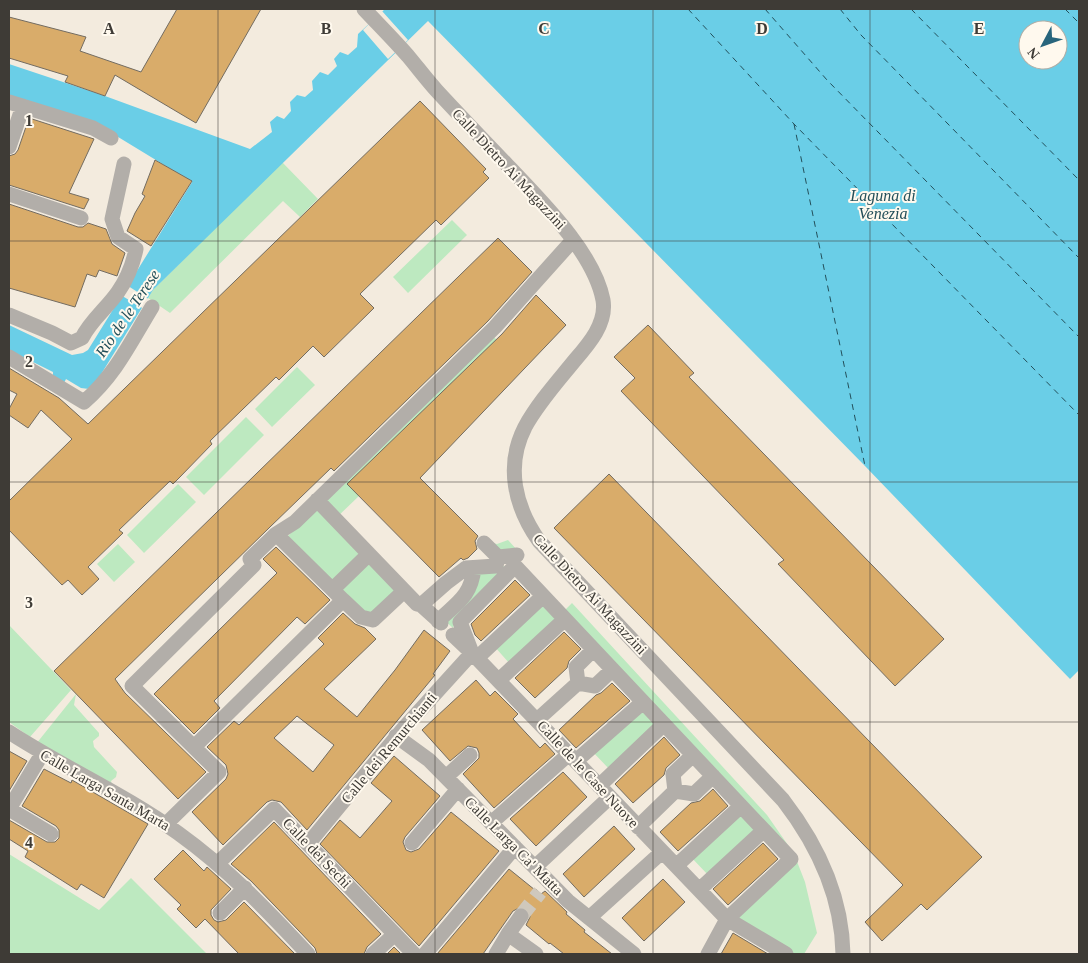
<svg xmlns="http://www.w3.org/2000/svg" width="1088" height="963" viewBox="0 0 1088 963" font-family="Georgia,serif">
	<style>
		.green { fill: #bde9c0 }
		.water { fill: #6acee7; fill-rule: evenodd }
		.pier { fill: #f3ebde }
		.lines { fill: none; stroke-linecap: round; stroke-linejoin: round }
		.ferry { stroke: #234f5a; stroke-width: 1; stroke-dasharray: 6 5; stroke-linecap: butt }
		.building { fill: #d9ac6a; stroke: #736c61; fill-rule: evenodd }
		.minor-tunnel { stroke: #cfc8bc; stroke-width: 15; stroke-dasharray: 15 8; stroke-linecap: butt }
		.minor { stroke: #b2aea9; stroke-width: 15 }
		.grid { fill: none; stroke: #3e3b36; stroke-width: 1; stroke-opacity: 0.55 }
		.labels { text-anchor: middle; stroke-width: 4; stroke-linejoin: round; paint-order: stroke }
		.street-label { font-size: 15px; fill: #3e3b36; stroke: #fff9ee }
		.water-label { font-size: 16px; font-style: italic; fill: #234f5a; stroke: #fff9ee }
		.grid-label { font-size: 16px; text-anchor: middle; font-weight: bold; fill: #3e3b36; stroke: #fff9ee; stroke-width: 4; stroke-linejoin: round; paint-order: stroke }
	</style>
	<rect width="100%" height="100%" fill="#f3ebde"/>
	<path class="green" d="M 282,162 L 318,199 L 300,217 L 283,201 L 170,313 L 148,298 L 153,290 Z
		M 452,220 L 467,235 L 408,293 L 393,277 Z
		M 490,332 L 500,344 L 359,496 L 335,519 L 404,591 L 373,620 L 283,541 Z
		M 297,367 L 315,385 L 272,427 L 255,409 Z
		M 246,417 L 264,435 L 204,495 L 186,477 Z
		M 178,484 L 196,502 L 144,553 L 127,535 Z
		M 508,540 L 518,551 L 499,556 L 485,541 L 497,544 Z
		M 118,544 L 135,562 L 114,582 L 97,564 Z
		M 520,559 L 456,620 L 453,628 L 444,620 L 478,570 L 511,565 Z
		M 543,600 L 560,619 L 511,665 L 494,646 Z
		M 572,603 L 767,815 L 790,848 L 796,859 L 805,882 L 817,933 L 804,954 L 792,954 L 738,924 L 736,914 L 793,861 L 562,613 Z
		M 9,625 L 71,690 L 30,737 L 9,722 Z
		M 76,694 L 74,705 L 99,733 L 99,736 L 93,741 L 94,747 L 117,772 L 116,777 L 111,781 L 112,785 L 36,744 Z
		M 641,704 L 660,724 L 611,771 L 591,750 Z
		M 739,809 L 759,830 L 709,876 L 689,855 Z
		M 9,854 L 99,910 L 131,878 L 207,954 L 9,954 Z"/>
	<path class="water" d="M 385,9 L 1079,9 L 1079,670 L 1070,679 L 865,466 L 428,21 L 153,290 L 95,384 L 89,389 L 81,388 L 66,379 L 64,383 L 53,377 L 53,372 L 9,350 L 9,325 L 72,355 L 83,353 L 88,350 L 192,182 L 105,129 L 9,98 L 9,64 L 105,96 L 250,149 L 272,132 L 270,122 L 277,116 L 284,119 L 291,111 L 290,102 L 297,95 L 305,97 L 313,90 L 312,81 L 320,72 L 328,75 L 337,66 L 334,59 L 340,52 L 348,55 L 357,47 L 358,34 ZM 1028,30 L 1058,30 L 1058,60 L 1028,60 Z"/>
	<path class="pier" d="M 382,11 L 408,40 L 388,59 L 363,30 Z
		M 125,284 L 150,300 L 144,309 L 119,294 Z"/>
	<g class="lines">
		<path class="ferry" d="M 688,9 L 794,124 L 1079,415
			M 765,9 L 827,80 L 1079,337
			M 840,9 L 861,35 L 1079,258
			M 911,9 L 1079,180
			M 1065,9 L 1079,23
			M 794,124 L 865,466"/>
	</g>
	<path class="building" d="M 177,9 L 261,9 L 196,123 L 115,75 L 105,96 L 65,82 L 68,76 L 9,58 L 9,17 L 86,37 L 80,51 L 141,72 Z
		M 420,101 L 486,169 L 483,172 L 489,178 L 441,225 L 436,220 L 360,294 L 374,308 L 324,357 L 313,346 L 279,380 L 276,377 L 210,441 L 212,444 L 179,478 L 173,484 L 170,481 L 119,530 L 123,533 L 88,567 L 99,579 L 82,595 L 68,580 L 62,585 L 9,530 L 9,501 L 72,439 L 41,410 L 28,428 L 9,415 L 9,409 L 17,394 L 9,390 L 9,368 L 59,398 L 88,424 Z
		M 29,118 L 94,139 L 69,193 L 89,199 L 84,209 L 9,185 L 9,156 L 15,154 L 18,150 Z
		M 155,160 L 192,181 L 151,246 L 127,231 L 135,213 L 145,196 L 142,194 Z
		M 9,204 L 78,227 L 83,227 L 88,223 L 106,229 L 112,244 L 125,253 L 117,276 L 99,270 L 96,277 L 87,274 L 75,307 L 9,288 Z
		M 498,238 L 532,272 L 488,321 L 334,471 L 331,468 L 270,527 L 115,679 L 125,693 L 206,772 L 178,799 L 54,671 Z
		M 536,295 L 566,325 L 420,478 L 478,536 L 475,541 L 477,549 L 468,558 L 463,560 L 461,558 L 439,577 L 347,484 L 502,334 Z
		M 648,325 L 694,373 L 689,377 L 944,639 L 895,686 L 778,564 L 784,560 L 621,391 L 635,378 L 614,357 Z
		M 609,474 L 982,857 L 927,910 L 921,904 L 882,941 L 865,922 L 903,885 L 554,528 Z
		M 276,547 L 330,600 L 305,624 L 297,617 L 214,701 L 220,708 L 194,734 L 154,694 L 277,573 L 263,559 Z
		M 515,580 L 530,595 L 481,641 L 475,635 L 471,624 Z
		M 343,613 L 355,624 L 365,628 L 376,639 L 324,689 L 357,717 L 395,670 L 424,630 L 450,651 L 433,674 L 435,675 L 307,830 L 281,802 L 272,800 L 267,802 L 223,845 L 192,812 L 226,779 L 228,774 L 226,765 L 207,747 L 234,721 L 239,725 L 324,644 L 318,638 ZM 297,716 L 334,745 L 313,772 L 274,738 Z
		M 564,632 L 581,649 L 569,661 L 567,668 L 535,698 L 515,678 Z
		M 476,680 L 490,696 L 495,691 L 518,714 L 513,719 L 540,748 L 545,743 L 555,754 L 494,808 L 463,774 L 479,758 L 479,753 L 477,748 L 468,746 L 450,761 L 422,730 Z
		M 612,683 L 630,701 L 576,748 L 559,730 L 596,695 L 601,693 Z
		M 664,737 L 680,755 L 666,768 L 664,775 L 633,803 L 615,784 Z
		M 9,751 L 27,761 L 9,791 Z
		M 394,756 L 440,796 L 405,837 L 403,842 L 406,850 L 411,852 L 419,849 L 451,812 L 499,851 L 419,946 L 320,844 L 340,820 L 360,838 L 392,801 L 371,783 Z
		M 44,769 L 71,783 L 72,780 L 148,824 L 104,898 L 81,884 L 77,890 L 25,857 L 28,851 L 9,839 L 9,820 L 47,842 L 55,842 L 59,838 L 59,830 L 56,826 L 22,806 Z
		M 563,772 L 587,797 L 536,846 L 510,819 Z
		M 713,789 L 728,806 L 678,851 L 660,832 L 691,803 L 700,801 Z
		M 274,822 L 381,934 L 367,947 L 364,954 L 317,954 L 315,948 L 299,931 L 251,881 L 231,864 Z
		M 614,826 L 635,849 L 584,897 L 563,874 Z
		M 763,843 L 778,859 L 728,905 L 713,889 Z
		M 183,850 L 204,871 L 207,867 L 231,889 L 211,910 L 211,915 L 214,920 L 218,922 L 226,920 L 244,902 L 295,954 L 239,954 L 205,919 L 196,928 L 177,909 L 181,905 L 154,879 Z
		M 509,869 L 535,890 L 536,889 L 541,894 L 545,891 L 567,912 L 566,914 L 585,930 L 584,932 L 612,954 L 564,954 L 550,943 L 549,944 L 526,925 L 530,917 L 530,913 L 526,908 L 521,907 L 513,911 L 483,954 L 437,954 Z
		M 663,879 L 685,902 L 644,941 L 622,918 Z
		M 733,933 L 768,954 L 721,954 Z
		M 394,947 L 401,954 L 387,954 Z"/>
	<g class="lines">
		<path class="minor-tunnel" d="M 521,916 L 540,892"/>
		<path class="minor" d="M 364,9 C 379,25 394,40 408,56 C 418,68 427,80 437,91 C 461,117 486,143 510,168 C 542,202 594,253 603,300 C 607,323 589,344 575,360 C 558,381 538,403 525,427 C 505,466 515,507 539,541 L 783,800 C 817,844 842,897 843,954
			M 9,102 L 93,128 L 111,138
			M 9,147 L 23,106
			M 9,194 L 81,218
			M 9,315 L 52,333 L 71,343 L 82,338 C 90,321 107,308 118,292 C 127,279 133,264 136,249 L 118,237 L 112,219 L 124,164
			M 9,357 L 84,402 C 116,374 130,343 152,307
			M 317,500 L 417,604 L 421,605
			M 498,557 L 517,555
			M 333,589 L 369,554
			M 343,600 L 361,617 L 373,620 L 404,591
			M 438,621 C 458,602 471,596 474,568
			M 441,623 L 421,605 L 446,583 L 466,568 L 496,566 L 498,557 L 484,543
			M 477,658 L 543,596
			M 499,680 L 565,619
			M 578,683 L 595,686 L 612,670
			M 578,683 L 576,667 L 593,650
			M 537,720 L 578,683
			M 9,732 C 64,768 124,794 178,833 C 228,869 266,909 308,954
			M 396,736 L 429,760 L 568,901 L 634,954
			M 194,747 L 343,600 L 276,534
			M 42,754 L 9,809 L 51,834
			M 576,761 L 643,702
			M 446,777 L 470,755
			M 599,786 L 664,724
			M 675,791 L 694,794 L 713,776
			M 491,823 L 569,754
			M 166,824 L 219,772 L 132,686 L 254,565 L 250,559 L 276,534 L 295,522 L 495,327 L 573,240
			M 638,827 L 675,791 L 673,774 L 693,755
			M 412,843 L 458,789
			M 308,844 L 403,729 L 472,653 L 453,635
			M 218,863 L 274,809 L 414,954
			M 676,866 L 741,806
			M 535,867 L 610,797
			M 699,890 L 764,830
			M 220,913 L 245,888
			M 589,918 L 662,852
			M 508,934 L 536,954
			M 373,954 L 395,934
			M 425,954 L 515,847
			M 496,954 L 508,934 L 521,916
			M 708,954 L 727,919 L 791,859 L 515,566 L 460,622 L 472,653 L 727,919 L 786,954"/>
	</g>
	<path class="grid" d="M 218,9 L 218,954M 435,9 L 435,954M 653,9 L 653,954M 870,9 L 870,954M 9,241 L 1079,241M 9,482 L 1079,482M 9,722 L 1079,722"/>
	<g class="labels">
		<g class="street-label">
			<text transform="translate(509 169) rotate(47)" y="5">Calle Dietro Ai Magazzini</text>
			<text transform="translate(590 594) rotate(47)" y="5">Calle Dietro Ai Magazzini</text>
			<text transform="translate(389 748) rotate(-50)" y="5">Calle dei Remurchianti</text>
			<text transform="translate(588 774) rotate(47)" y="5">Calle de le Case Nuove</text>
			<text transform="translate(105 790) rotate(30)" y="5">Calle Larga Santa Marta</text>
			<text transform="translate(514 846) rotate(45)" y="5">Calle Larga Ca' Matta</text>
			<text transform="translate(317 853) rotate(46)" y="5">Calle dei Sechi</text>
		</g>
		<g class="water-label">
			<text x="883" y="201">Laguna di<tspan x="883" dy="18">Venezia</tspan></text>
			<text transform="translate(127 313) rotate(-56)" y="6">Rio de le Terese</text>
		</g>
	</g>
	<g class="grid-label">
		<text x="109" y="34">A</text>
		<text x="326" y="34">B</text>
		<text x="544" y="34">C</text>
		<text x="762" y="34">D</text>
		<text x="979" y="34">E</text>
		<text x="29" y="126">1</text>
		<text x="29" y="367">2</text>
		<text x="29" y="608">3</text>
		<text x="29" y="848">4</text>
	</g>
	<rect width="1088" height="963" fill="none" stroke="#3e3b36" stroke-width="20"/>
	<g transform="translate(1043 45) rotate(229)"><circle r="24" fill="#fff9ee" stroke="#b2ada4"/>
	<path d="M0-4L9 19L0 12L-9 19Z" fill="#28657c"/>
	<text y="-8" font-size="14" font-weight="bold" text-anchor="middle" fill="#3e3b36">N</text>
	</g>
</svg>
